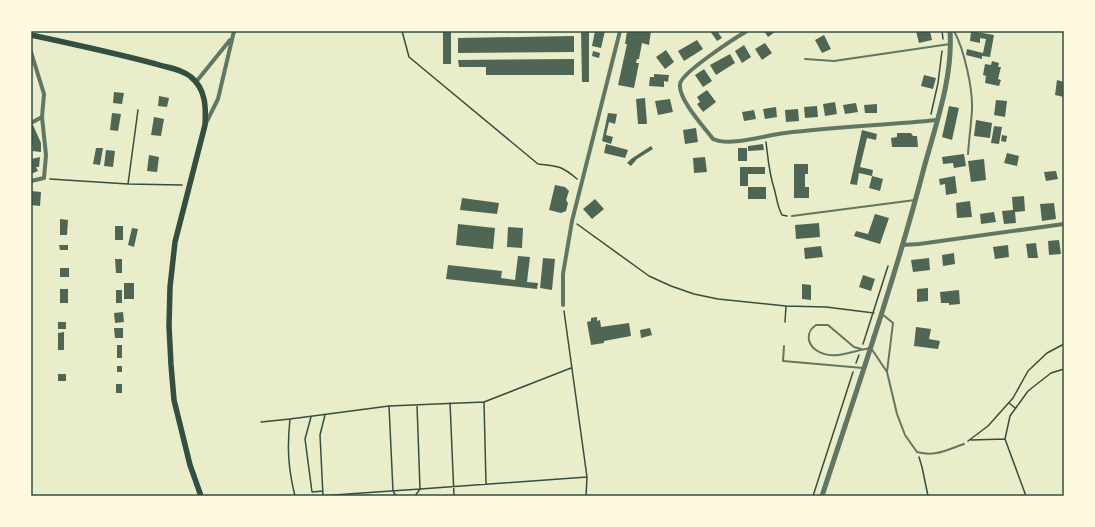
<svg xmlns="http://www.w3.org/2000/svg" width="1095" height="527" viewBox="0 0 1095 527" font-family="Helvetica,sans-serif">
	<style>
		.building { fill: #4f6655 }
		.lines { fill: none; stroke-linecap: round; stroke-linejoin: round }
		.path { stroke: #344e41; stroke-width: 1.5 }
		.service { stroke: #617663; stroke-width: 2 }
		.minor { stroke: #617663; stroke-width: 4 }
		.tertiary { stroke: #617663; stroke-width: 5 }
		.secondary { stroke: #344e41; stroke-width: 5.5 }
		.neatline { fill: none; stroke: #344e41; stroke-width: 1.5 }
	</style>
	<rect width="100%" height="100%" fill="#e9edc9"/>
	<path class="building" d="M 443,31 L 451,31 L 451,64 L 443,64 Z
		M 581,31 L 589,31 L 589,82 L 582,82 Z
		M 595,31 L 605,31 L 601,48 L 592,46 Z
		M 627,31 L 651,31 L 649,45 L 642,43 L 639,59 L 637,59 L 636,63 L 639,63 L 634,88 L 618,85 L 627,44 L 625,44 Z
		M 710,31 L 717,31 L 722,38 L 717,41 Z
		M 764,31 L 774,31 L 775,32 L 768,37 Z
		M 916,31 L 930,31 L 932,40 L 919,43 Z
		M 971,31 L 994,35 L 990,57 L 982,56 L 982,59 L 966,55 L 967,49 L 983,53 L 986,39 L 980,38 L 980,43 L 970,41 Z
		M 824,35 L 831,49 L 822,53 L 815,40 Z
		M 574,36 L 574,52 L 458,53 L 458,38 Z
		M 697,40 L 703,49 L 684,61 L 678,51 Z
		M 765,43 L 772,53 L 762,60 L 755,49 Z
		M 744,45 L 751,57 L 742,63 L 735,51 Z
		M 666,50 L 674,62 L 665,69 L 656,57 Z
		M 593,51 L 600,53 L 599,58 L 592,56 Z
		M 730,54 L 735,63 L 716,75 L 710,65 Z
		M 574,59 L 574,75 L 486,75 L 486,67 L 459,67 L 458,60 Z
		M 992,61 L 999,63 L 998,67 L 1001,67 L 998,79 L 1001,80 L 999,86 L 985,83 L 986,76 L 983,75 L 985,64 L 991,65 Z
		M 704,69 L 712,81 L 703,87 L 695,75 Z
		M 654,74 L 669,75 L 668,82 L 664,81 L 664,87 L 649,86 L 650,77 L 654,77 Z
		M 924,75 L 936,78 L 933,89 L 921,86 Z
		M 1057,80 L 1064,82 L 1064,97 L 1055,95 Z
		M 707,90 L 716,102 L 703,112 L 697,104 L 700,102 L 697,97 Z
		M 114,92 L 124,93 L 122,104 L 113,103 Z
		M 159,96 L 169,98 L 167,107 L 158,106 Z
		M 645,98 L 647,124 L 638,124 L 636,99 Z
		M 670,99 L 673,112 L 658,115 L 655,101 Z
		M 996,100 L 1007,101 L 1005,117 L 994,115 Z
		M 835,102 L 837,114 L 825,116 L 823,104 Z
		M 856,103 L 858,112 L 845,114 L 843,105 Z
		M 877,104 L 877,113 L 865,113 L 864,105 Z
		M 817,106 L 818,117 L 805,118 L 804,107 Z
		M 949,106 L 959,108 L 952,140 L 942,137 Z
		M 776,107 L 777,117 L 765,119 L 763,109 Z
		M 798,109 L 799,121 L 786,122 L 785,110 Z
		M 754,110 L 756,119 L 744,121 L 742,112 Z
		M 112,113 L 121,114 L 118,131 L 110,130 Z
		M 608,113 L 617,114 L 615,124 L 609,122 L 606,135 L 613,137 L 611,144 L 602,141 Z
		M 154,117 L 164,119 L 161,136 L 151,135 Z
		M 976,120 L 992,123 L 990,138 L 974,136 Z
		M 33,125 L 41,143 L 41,152 L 32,151 L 33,147 L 31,143 L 31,126 Z
		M 994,126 L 1002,127 L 999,144 L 991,143 Z
		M 696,128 L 698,142 L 685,144 L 683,130 Z
		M 862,130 L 877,134 L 876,140 L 867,138 L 860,167 L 873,170 L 872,176 L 859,173 L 857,185 L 850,184 Z
		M 897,133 L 911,133 L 913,136 L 917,136 L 918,147 L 892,147 L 891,138 L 897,137 Z
		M 1002,135 L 1007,136 L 1006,142 L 1001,141 Z
		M 606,144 L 628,150 L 625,158 L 604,153 Z
		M 763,144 L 764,150 L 748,151 L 748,146 Z
		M 651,146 L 653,149 L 637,159 L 631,166 L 627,163 L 631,159 Z
		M 96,148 L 103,148 L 100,165 L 93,164 Z
		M 738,148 L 747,148 L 747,161 L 738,161 Z
		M 106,150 L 115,151 L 113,167 L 104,166 Z
		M 1007,153 L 1019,156 L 1017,166 L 1004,163 Z
		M 964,154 L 966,166 L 954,168 L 953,163 L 943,164 L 942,157 Z
		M 149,155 L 159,157 L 157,172 L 147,171 Z
		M 40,157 L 39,167 L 36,167 L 38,171 L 31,174 L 31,159 Z
		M 705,157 L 707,172 L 694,173 L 693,158 Z
		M 984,159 L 986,180 L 971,182 L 968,161 Z
		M 794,164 L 808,164 L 808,174 L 805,174 L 805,187 L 809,187 L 809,198 L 794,198 Z
		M 740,167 L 765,167 L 765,174 L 748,174 L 748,186 L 740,186 Z
		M 1056,171 L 1058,179 L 1046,181 L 1044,172 Z
		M 872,176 L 883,179 L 880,191 L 869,188 Z
		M 955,176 L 957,193 L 946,195 L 945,184 L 940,185 L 939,179 Z
		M 555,185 L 565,187 L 569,191 L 566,200 L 568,203 L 566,211 L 561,213 L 549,210 Z
		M 748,187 L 766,187 L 766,199 L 748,199 Z
		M 31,191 L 41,192 L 40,206 L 31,205 Z
		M 1024,196 L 1025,211 L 1015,212 L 1016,223 L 1004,224 L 1002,211 L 1013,210 L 1012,197 Z
		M 462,198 L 499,203 L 497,214 L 460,210 Z
		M 595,199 L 604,209 L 592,219 L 583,209 Z
		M 970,201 L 972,217 L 957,218 L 956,203 Z
		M 1054,203 L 1056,219 L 1042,221 L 1040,204 Z
		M 994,212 L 996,222 L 981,224 L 980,214 Z
		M 875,214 L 889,218 L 880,244 L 854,236 L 856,231 L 868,234 Z
		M 60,219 L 68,220 L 67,235 L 60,235 Z
		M 819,223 L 820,237 L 796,239 L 795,225 Z
		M 458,224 L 495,228 L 493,249 L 456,245 Z
		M 115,226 L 123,226 L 123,240 L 115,240 Z
		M 508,227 L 523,228 L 522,248 L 507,247 Z
		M 132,228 L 138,229 L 134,247 L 128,245 Z
		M 1059,240 L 1061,254 L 1049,255 L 1048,241 Z
		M 1036,243 L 1038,258 L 1028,258 L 1026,244 Z
		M 59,245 L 68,245 L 68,250 L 60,250 Z
		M 1008,245 L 1009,257 L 995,259 L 993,247 Z
		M 821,246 L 823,257 L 805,259 L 804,248 Z
		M 954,253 L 955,264 L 943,266 L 942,255 Z
		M 518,256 L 530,257 L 527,282 L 538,283 L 537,289 L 446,279 L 448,265 L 502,271 L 501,278 L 515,280 Z
		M 543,258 L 555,259 L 552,290 L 540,288 Z
		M 929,258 L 930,270 L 913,272 L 911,260 Z
		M 115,259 L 122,259 L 122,273 L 116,273 Z
		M 60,268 L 69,268 L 69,277 L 60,277 Z
		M 863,275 L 875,279 L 871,291 L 859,287 Z
		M 124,283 L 134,283 L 134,299 L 124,299 Z
		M 802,284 L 811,285 L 811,300 L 802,299 Z
		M 928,288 L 928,301 L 917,302 L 917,289 Z
		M 60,289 L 68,289 L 68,303 L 60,303 Z
		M 116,290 L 122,290 L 122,303 L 116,303 Z
		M 959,290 L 960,304 L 949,305 L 949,303 L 941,303 L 940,292 Z
		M 123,312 L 124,322 L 115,323 L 114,313 Z
		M 597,317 L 597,321 L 600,320 L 601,327 L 629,323 L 631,336 L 604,341 L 604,343 L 591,345 L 587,322 L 591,321 L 591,318 Z
		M 58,322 L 66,322 L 66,329 L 58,329 Z
		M 916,327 L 931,329 L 929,339 L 940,341 L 938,349 L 914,346 Z
		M 114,328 L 123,328 L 123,338 L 115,338 Z
		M 650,328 L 652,335 L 641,338 L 640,330 Z
		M 64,332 L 64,350 L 58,350 L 58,333 Z
		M 117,345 L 122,345 L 122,358 L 117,358 Z
		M 117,366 L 122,366 L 122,372 L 117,372 Z
		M 58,374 L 66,374 L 66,381 L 58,381 Z
		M 116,384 L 122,384 L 122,393 L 116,393 Z"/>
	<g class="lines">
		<path class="path" d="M 402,31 L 409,57 L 538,164 C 558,166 562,166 577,179
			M 942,31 L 943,39
			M 931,114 L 938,83 L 942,51
			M 766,142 C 768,158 769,173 774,188 C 777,198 777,206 782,215 L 787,216
			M 50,179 L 128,184 L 182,185
			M 128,184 L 138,110
			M 577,224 L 649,276 L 671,286 L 694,294 L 718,299 L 786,306 L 826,307 L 874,313
			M 564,311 L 587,477 L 586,496
			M 785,322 L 786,306
			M 863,344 L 888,266
			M 856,363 L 859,355
			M 484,402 L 486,484
			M 450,403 L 454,496
			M 1009,403 L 1015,408
			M 389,406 L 393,491 L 396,496
			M 311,417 L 305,439 L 312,492 L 323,491
			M 261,422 L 290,419
			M 971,440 L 1005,439
			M 968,441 L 988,426 L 1013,398 L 1028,371 L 1047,353 L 1064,344
			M 919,457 L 922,467 L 928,496
			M 295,496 C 288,468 287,447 290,419 L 389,406 L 484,402 L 571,368
			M 319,496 L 420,489 L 417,405
			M 323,496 L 320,435 L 325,415
			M 415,496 L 420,489 L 587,477
			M 813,496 L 853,372
			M 1026,496 L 1005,439 L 1010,416 L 1028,391 L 1051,373 L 1064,369"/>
		<path class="service" d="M 954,31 C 964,49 973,89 972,110 C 971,125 969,139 968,154
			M 805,59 L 834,61 L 950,44
			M 792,216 L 915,200
			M 882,314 L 893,323 L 887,372 L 897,414 L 905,435 L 917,452 C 936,457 946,450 964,444
			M 784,346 L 783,361 L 863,368
			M 861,349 L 854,347 L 828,325 L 816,325 C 810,329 808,333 809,340 C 810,345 813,348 816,350 C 832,362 853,350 871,348 L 887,372"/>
		<path class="minor" d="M 747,31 C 735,38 681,73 680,84 C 678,99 704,127 713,139 C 731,147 765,135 785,133 C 836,127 886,125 937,120
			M 31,52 L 44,94 L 42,117 L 46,155 L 44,178 L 31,181
			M 196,82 L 230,40
			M 31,123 L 42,117
			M 206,123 L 218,99 L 234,31
			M 902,245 L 919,244 L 1064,224
			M 563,305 L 563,274 L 572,221 L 620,31"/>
		<path class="tertiary" d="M 822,496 C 858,386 896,276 925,164 C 937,121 953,76 950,31"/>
		<path class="secondary" d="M 31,35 C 73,44 115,53 156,64 C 168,68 182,69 191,77 C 206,89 206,108 205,125 L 175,242 L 170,287 L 169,326 L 171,365 L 174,400 L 190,465 L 201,496"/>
	</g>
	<rect width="1095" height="527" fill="none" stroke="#fefae0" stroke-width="64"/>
	<rect x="32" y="32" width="1031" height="463" class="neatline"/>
</svg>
